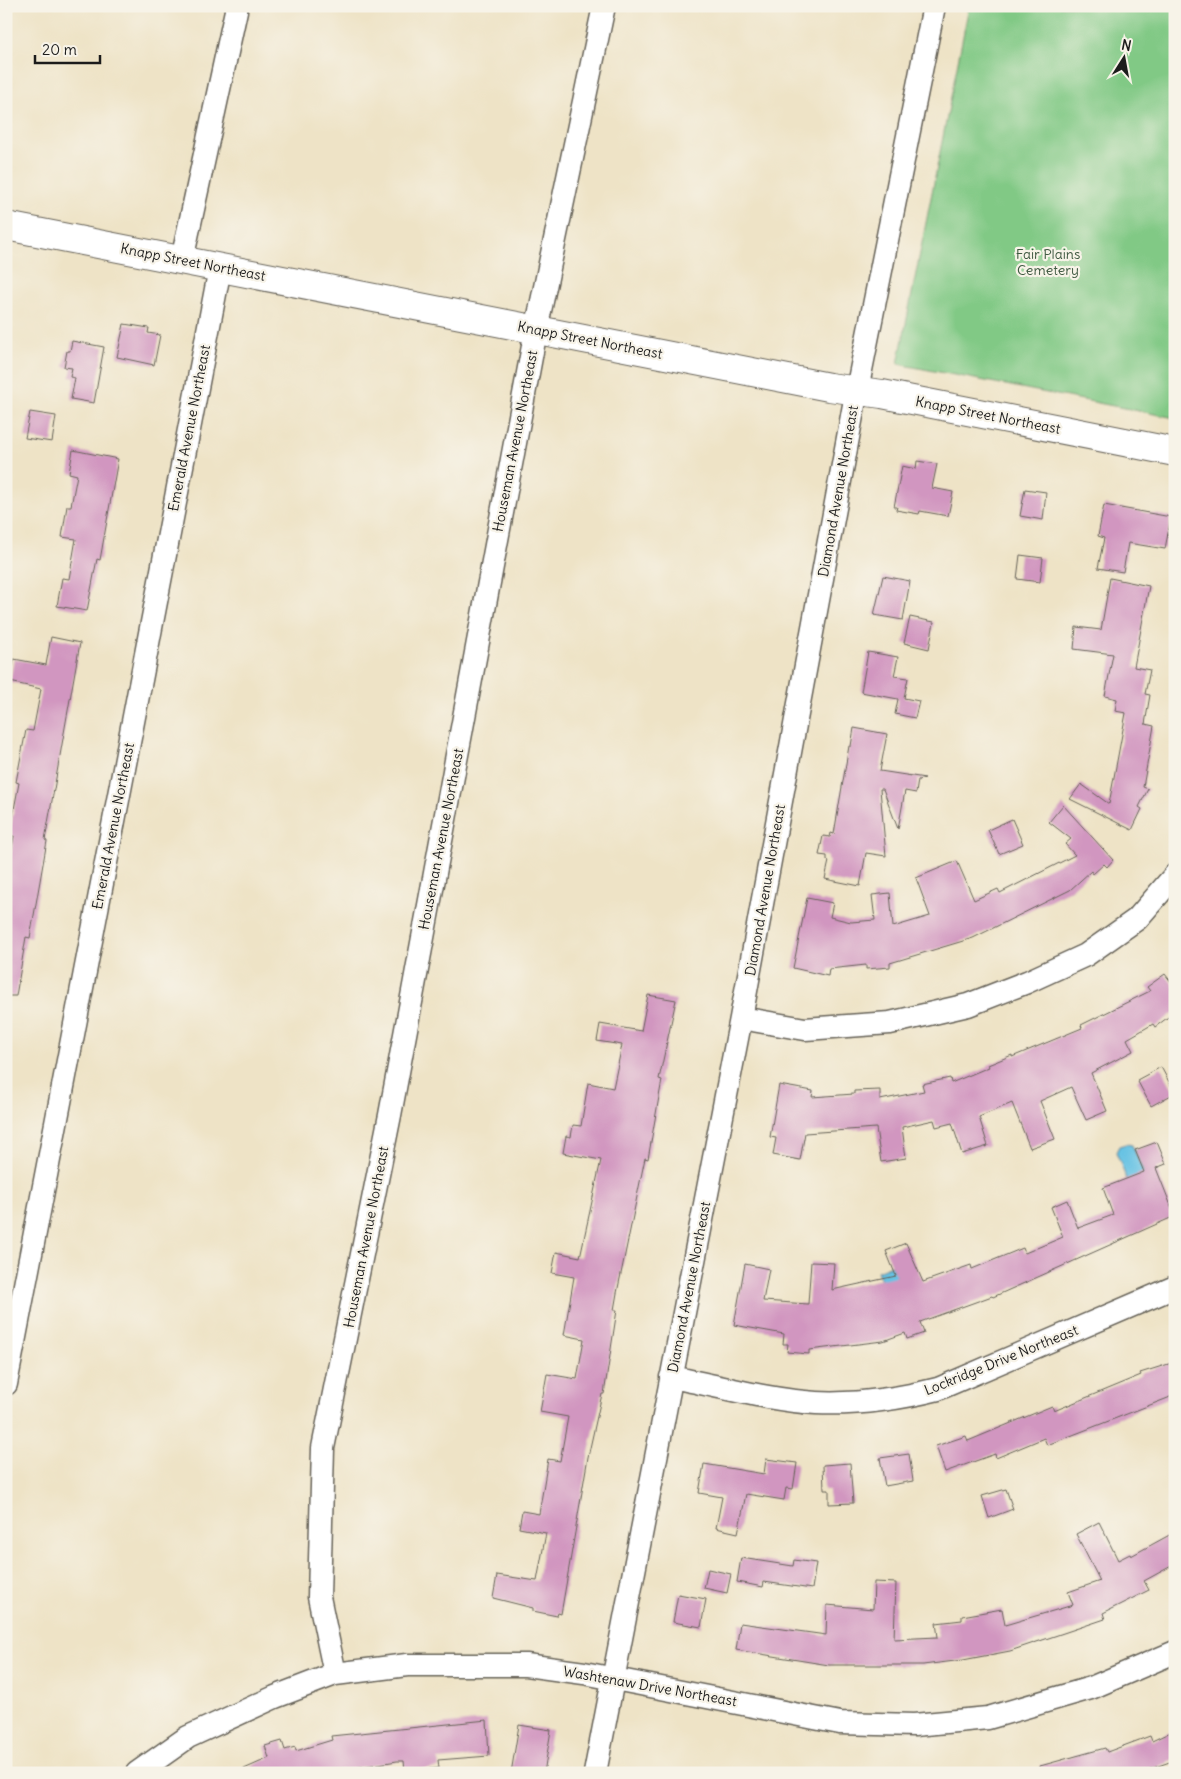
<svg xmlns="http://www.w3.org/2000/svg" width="1181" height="1779" viewBox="0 0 1181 1779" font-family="Delius,sans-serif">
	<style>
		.green { fill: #81c985; stroke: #4e7250 }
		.water { fill: #66c2e4; stroke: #416f80 }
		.building { fill: #d196c0 }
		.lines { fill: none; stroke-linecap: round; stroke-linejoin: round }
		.minor-casing { stroke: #666258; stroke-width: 25 }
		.major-casing { stroke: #666258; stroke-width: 30 }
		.minor { stroke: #fff; stroke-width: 22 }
		.major { stroke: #fff; stroke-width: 28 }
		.labels { text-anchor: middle; stroke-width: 4.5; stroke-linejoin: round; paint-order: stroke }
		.park-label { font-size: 14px; fill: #3f5941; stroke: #f7f3e8 }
		.street-label { font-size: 14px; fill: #1c1c1c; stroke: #f7f3e8 }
	</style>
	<rect width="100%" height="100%" fill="#f7f3e8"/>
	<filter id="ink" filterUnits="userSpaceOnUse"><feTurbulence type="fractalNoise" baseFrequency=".02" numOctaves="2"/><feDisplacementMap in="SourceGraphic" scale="10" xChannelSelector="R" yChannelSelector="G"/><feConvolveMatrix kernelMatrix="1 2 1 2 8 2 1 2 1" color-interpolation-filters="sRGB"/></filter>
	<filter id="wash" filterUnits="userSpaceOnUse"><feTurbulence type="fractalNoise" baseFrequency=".0096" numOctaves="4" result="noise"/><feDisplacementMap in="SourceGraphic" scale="20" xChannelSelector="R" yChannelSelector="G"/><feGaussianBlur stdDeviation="1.12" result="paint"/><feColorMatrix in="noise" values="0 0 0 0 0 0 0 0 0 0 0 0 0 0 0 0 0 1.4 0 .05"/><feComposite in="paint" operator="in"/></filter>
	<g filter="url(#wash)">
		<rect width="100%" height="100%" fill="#eee3c6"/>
		<path class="green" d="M 969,6 L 1175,6 L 1175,418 L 898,364 Z"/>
		<path class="water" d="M 1126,1144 L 1132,1145 L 1146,1178 L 1128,1183 L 1116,1152 L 1119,1146 Z
			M 892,1265 L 903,1293 L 889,1299 L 877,1271 Z"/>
		<g id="blocks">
			<path class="building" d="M 124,324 L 149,328 L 148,333 L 160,335 L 154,365 L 117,357 Z
				M 72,341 L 104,347 L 94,403 L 71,399 L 75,378 L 70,377 L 72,368 L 64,367 L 67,351 L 70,351 Z
				M 30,412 L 56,416 L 52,442 L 25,438 Z
				M 73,450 L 118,459 L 100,560 L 97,559 L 87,611 L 57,606 L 62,578 L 69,579 L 76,539 L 62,537 L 67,506 L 71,506 L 77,475 L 69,473 Z
				M 917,461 L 937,464 L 932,488 L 953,492 L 948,516 L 920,511 L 919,514 L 896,510 L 897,507 L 894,507 L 902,466 L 916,469 Z
				M 1025,489 L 1046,492 L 1043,520 L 1020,516 Z
				M 1104,505 L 1171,517 L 1165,549 L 1128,543 L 1123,572 L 1098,568 L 1104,538 L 1098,536 Z
				M 1020,555 L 1043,558 L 1040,582 L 1017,579 Z
				M 883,576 L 910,581 L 903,620 L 874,615 Z
				M 1110,578 L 1149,586 L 1134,667 L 1150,670 L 1145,694 L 1150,695 L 1145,724 L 1154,726 L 1143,787 L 1148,789 L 1139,807 L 1142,809 L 1132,830 L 1070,799 L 1081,784 L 1109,804 L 1126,713 L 1115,711 L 1117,699 L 1105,696 L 1113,654 L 1074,649 L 1076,627 L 1101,630 Z
				M 910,617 L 934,622 L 929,649 L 904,643 Z
				M 51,637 L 80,643 L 45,840 L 47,841 L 30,938 L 26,937 L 16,996 L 6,996 L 6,880 L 14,836 L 9,836 L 19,783 L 16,782 L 26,730 L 33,731 L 41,689 L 10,682 L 14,659 L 46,665 Z
				M 868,652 L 898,657 L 894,676 L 908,678 L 904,698 L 919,701 L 915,718 L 895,714 L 898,699 L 861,692 Z
				M 854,728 L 887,734 L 880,771 L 925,778 L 918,780 L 916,793 L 905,791 L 898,829 L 883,789 L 880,789 L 886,856 L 866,853 L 860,886 L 825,879 L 829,861 L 827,860 L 827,856 L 819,855 L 823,836 L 830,837 L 831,833 L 834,834 L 849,746 L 851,746 Z
				M 1063,805 L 1113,860 L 1107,867 L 1104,864 L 1093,874 L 1091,871 L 1070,890 L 973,938 L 890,963 L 890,967 L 866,969 L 866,965 L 829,969 L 828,976 L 793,968 L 807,898 L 833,903 L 830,917 L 851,922 L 875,920 L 872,895 L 890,893 L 893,927 L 930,916 L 916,878 L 957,861 L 974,900 L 998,889 L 1000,893 L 1075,855 L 1065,844 L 1071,839 L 1049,822 Z
				M 1012,819 L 1023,844 L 999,854 L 988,830 Z
				M 1165,974 L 1175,987 L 1175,1012 L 1155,1027 L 1153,1024 L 1127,1039 L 1133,1051 L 1091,1073 L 1107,1111 L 1086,1120 L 1071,1087 L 1040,1101 L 1055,1139 L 1030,1148 L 1012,1103 L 979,1117 L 988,1146 L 962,1154 L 952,1123 L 936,1127 L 934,1120 L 902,1127 L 906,1158 L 881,1162 L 876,1128 L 805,1133 L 800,1160 L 773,1155 L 776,1138 L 770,1137 L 779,1085 L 813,1091 L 812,1097 L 854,1094 L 854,1091 L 880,1090 L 880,1100 L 924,1091 L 922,1084 L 950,1078 L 951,1083 L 989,1067 L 988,1065 L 1012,1055 L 1012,1057 L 1082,1028 L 1081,1025 L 1150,991 L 1147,987 Z
				M 648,995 L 676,1000 L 659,1079 L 662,1080 L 648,1159 L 645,1158 L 617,1293 L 614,1310 L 617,1310 L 604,1394 L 602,1394 L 588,1457 L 561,1614 L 558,1613 L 557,1616 L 533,1611 L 533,1608 L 493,1598 L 497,1575 L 537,1581 L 546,1533 L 519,1528 L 522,1511 L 539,1514 L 548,1459 L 560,1461 L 568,1417 L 540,1412 L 547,1374 L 577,1379 L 584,1339 L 564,1335 L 574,1277 L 552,1273 L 556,1252 L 580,1257 L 601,1160 L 563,1153 L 566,1136 L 571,1137 L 573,1125 L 581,1126 L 588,1083 L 613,1088 L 622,1045 L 597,1041 L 600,1024 L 641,1031 Z
				M 1161,1067 L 1175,1093 L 1151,1106 L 1137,1080 Z
				M 1157,1142 L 1166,1164 L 1156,1168 L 1175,1216 L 993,1297 L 992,1296 L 920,1322 L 924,1333 L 907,1339 L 905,1333 L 883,1341 L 809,1350 L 809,1354 L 787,1352 L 788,1344 L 783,1344 L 784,1334 L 734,1325 L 745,1264 L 769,1269 L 763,1301 L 808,1304 L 811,1262 L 834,1263 L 832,1290 L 896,1276 L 886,1251 L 906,1243 L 923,1282 L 971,1265 L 972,1269 L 1023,1248 L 1025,1253 L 1063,1237 L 1051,1207 L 1067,1200 L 1078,1228 L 1113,1215 L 1103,1188 L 1144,1172 L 1135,1150 Z
				M 1175,1362 L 1175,1394 L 1168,1398 L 1047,1445 L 1044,1438 L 996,1458 L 995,1454 L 945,1472 L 936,1446 L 966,1436 L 968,1441 L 1052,1406 L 1054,1411 L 1141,1375 L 1140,1373 Z
				M 909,1454 L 913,1481 L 885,1486 L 880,1458 Z
				M 766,1459 L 797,1463 L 793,1489 L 786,1488 L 784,1500 L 746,1494 L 738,1533 L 716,1528 L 722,1497 L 699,1493 L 704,1464 L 764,1474 Z
				M 850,1463 L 853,1503 L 829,1504 L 829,1490 L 824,1490 L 823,1465 Z
				M 1006,1489 L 1013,1509 L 989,1518 L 982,1496 Z
				M 1099,1522 L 1118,1560 L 1130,1554 L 1131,1556 L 1175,1532 L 1175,1564 L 1144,1581 L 1149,1590 L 1103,1613 L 1105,1619 L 1010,1651 L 963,1660 L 923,1665 L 829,1665 L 736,1650 L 740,1623 L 826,1635 L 827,1605 L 873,1609 L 874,1582 L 896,1583 L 894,1639 L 938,1637 L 936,1623 L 962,1620 L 962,1616 L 1002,1609 L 1005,1625 L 1073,1605 L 1068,1592 L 1100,1581 L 1076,1534 Z
				M 741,1558 L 793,1566 L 794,1560 L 816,1563 L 812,1589 L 764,1582 L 763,1587 L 737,1582 Z
				M 708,1569 L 731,1574 L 727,1593 L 704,1588 Z
				M 678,1594 L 706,1599 L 701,1627 L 673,1622 Z
				M 487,1720 L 489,1756 L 438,1760 L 439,1768 L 405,1771 L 404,1761 L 397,1761 L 324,1773 L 235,1773 L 269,1758 L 265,1746 L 282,1741 L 285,1750 L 295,1747 L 296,1751 L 332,1740 L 331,1736 Z
				M 519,1725 L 551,1730 L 544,1773 L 511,1773 Z
				M 1175,1730 L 1175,1760 L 1139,1773 L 1041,1773 L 1040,1766 L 1105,1748 L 1107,1752 L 1150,1736 L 1152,1741 Z"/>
		</g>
	</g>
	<g filter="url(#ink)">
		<use href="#blocks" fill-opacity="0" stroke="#666258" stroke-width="1"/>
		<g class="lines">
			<defs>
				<path id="minor" d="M 182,260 L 237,6
					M 741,1018 L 805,1029 L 890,1023 L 968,1005 L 1027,982 L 1086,955 L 1137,919 L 1175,875
					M 671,1377 C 719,1386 768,1400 816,1403 C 857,1405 898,1399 938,1389 L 1175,1287
					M 6,1384 L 220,268
					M 335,1674 L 319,1597 L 323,1448 L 390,1115 L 536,330 L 604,6
					M 137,1773 L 188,1737 L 275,1697 L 335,1674 L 407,1665 L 526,1665 L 584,1673 L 840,1723 L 914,1725 L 988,1718 L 1091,1688 L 1175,1652
					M 595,1773 L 741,1018 L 854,405 L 934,6"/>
				<path id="major" d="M 6,226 L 829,387 L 882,394 L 1175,452"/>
			</defs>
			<use href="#minor" class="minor-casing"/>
			<use href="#major" class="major-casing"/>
			<use href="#minor" class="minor"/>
			<use href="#major" class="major"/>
		</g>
	</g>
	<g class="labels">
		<g class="park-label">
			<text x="1048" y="259">Fair Plains<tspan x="1048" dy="16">Cemetery</tspan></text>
		</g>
		<g class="street-label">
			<text transform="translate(193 262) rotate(11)" y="5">Knapp Street Northeast</text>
			<text transform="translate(590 340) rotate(11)" y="5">Knapp Street Northeast</text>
			<text transform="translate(988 415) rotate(11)" y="5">Knapp Street Northeast</text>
			<text transform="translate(189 428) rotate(-79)" y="5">Emerald Avenue Northeast</text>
			<text transform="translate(515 441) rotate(-79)" y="5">Houseman Avenue Northeast</text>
			<text transform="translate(838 491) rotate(-80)" y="5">Diamond Avenue Northeast</text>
			<text transform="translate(113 826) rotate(-79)" y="5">Emerald Avenue Northeast</text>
			<text transform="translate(441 839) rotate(-79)" y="5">Houseman Avenue Northeast</text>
			<text transform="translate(765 890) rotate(-80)" y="5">Diamond Avenue Northeast</text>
			<text transform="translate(366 1237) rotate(-79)" y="5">Houseman Avenue Northeast</text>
			<text transform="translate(689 1287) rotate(-79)" y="5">Diamond Avenue Northeast</text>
			<text transform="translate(1001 1360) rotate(-22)" y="5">Lockridge Drive Northeast</text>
			<text transform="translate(650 1686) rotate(10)" y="5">Washtenaw Drive Northeast</text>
		</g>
	</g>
	<rect width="1181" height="1779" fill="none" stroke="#f7f3e8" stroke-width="25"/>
	<g transform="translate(1124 58) rotate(11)" stroke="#f7f3e8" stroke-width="4" paint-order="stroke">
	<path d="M0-4L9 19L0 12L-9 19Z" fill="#1c1c1c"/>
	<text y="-8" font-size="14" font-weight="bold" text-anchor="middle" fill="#1c1c1c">N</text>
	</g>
	<path d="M35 55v8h65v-8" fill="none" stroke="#1c1c1c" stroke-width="2.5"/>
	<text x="42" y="55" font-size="15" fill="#1c1c1c" stroke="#f7f3e8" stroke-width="4" paint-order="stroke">20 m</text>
</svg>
